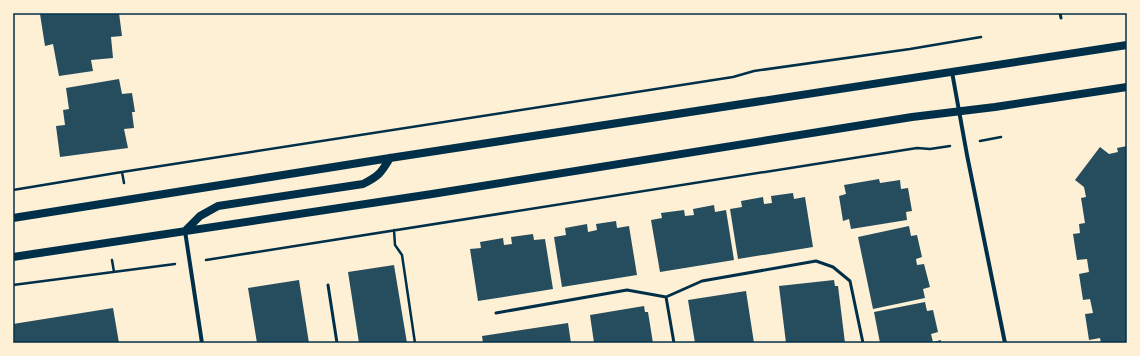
<svg xmlns="http://www.w3.org/2000/svg" width="1140" height="356" viewBox="0 0 1140 356" font-family="Manrope,sans-serif">
	<style>
		.building { fill: #264d5e }
		.lines { fill: none; stroke-linecap: round; stroke-linejoin: round }
		.path { stroke: #003049; stroke-width: 2.5 }
		.service { stroke: #003049; stroke-width: 3 }
		.minor { stroke: #003049; stroke-width: 4 }
		.secondary { stroke: #003049; stroke-width: 8 }
		.neatline { fill: none; stroke: #003049; stroke-width: 1.5 }
	</style>
	<rect width="100%" height="100%" fill="#fdf0d5"/>
	<path class="building" d="M 49,13 L 119,13 L 122,36 L 111,37 L 113,58 L 91,60 L 93,71 L 59,76 L 53,44 L 45,46 L 40,14 Z
		M 119,79 L 122,94 L 132,93 L 135,112 L 132,112 L 134,128 L 124,129 L 128,148 L 60,157 L 56,126 L 65,125 L 63,110 L 69,109 L 66,88 Z
		M 1127,146 L 1127,343 L 1101,343 L 1100,338 L 1089,340 L 1085,314 L 1093,313 L 1090,299 L 1083,300 L 1079,274 L 1089,272 L 1087,259 L 1077,260 L 1073,234 L 1080,233 L 1079,224 L 1085,223 L 1081,198 L 1086,197 L 1084,187 L 1075,180 L 1100,147 L 1109,154 L 1118,152 L 1117,148 Z
		M 879,179 L 880,183 L 900,180 L 901,189 L 908,188 L 912,211 L 906,212 L 907,220 L 851,229 L 849,219 L 843,221 L 839,196 L 846,194 L 844,185 Z
		M 793,193 L 794,199 L 805,197 L 813,247 L 738,259 L 730,209 L 742,207 L 741,201 L 763,197 L 764,204 L 772,203 L 771,196 Z
		M 714,205 L 715,212 L 726,210 L 734,260 L 660,272 L 651,220 L 662,218 L 661,213 L 684,210 L 685,216 L 694,215 L 693,209 Z
		M 616,221 L 617,228 L 629,226 L 637,275 L 562,287 L 554,237 L 566,235 L 565,228 L 587,224 L 588,232 L 597,230 L 596,224 Z
		M 909,226 L 911,236 L 917,235 L 922,257 L 916,259 L 917,265 L 924,264 L 930,287 L 923,289 L 925,298 L 873,309 L 858,237 Z
		M 533,234 L 534,240 L 545,239 L 553,289 L 478,301 L 470,249 L 481,248 L 480,242 L 503,238 L 504,245 L 512,244 L 511,237 Z
		M 394,265 L 407,343 L 359,343 L 348,272 Z
		M 299,280 L 309,343 L 257,343 L 248,288 Z
		M 834,280 L 835,286 L 838,286 L 845,343 L 786,343 L 779,286 Z
		M 746,291 L 754,343 L 695,343 L 688,300 Z
		M 925,302 L 927,311 L 933,310 L 938,332 L 931,334 L 933,342 L 941,340 L 941,343 L 880,343 L 874,312 Z
		M 644,306 L 645,312 L 648,312 L 653,343 L 594,343 L 590,315 Z
		M 113,308 L 119,343 L 13,343 L 13,324 Z
		M 568,323 L 571,343 L 483,343 L 482,336 Z"/>
	<g class="lines">
		<path class="path" d="M 980,141 L 1001,137
			M 122,172 L 124,183
			M 13,190 L 122,172 L 733,77 L 754,71 L 910,49 L 981,37
			M 394,230 L 395,245 L 402,255 L 415,343
			M 112,260 L 114,272
			M 206,260 L 917,148 L 930,149 L 950,146
			M 13,285 L 175,264"/>
		<path class="service" d="M 1060,13 L 1061,18
			M 328,285 L 337,343
			M 666,297 L 674,343
			M 496,313 L 627,290 L 666,297 L 702,281 L 816,261 L 833,267 L 850,281 L 863,343"/>
		<path class="minor" d="M 952,72 L 967,155 L 1005,343
			M 185,231 L 202,343"/>
		<path class="secondary" d="M 13,218 L 390,158 L 1127,45
			M 185,231 L 200,216 L 218,206 L 363,184 C 379,176 381,173 390,158
			M 13,257 L 432,194 L 912,117 L 995,107 L 1127,87"/>
	</g>
	<rect width="1140" height="356" fill="none" stroke="#fdf0d5" stroke-width="28"/>
	<rect x="14" y="14" width="1112" height="328" class="neatline"/>
</svg>
